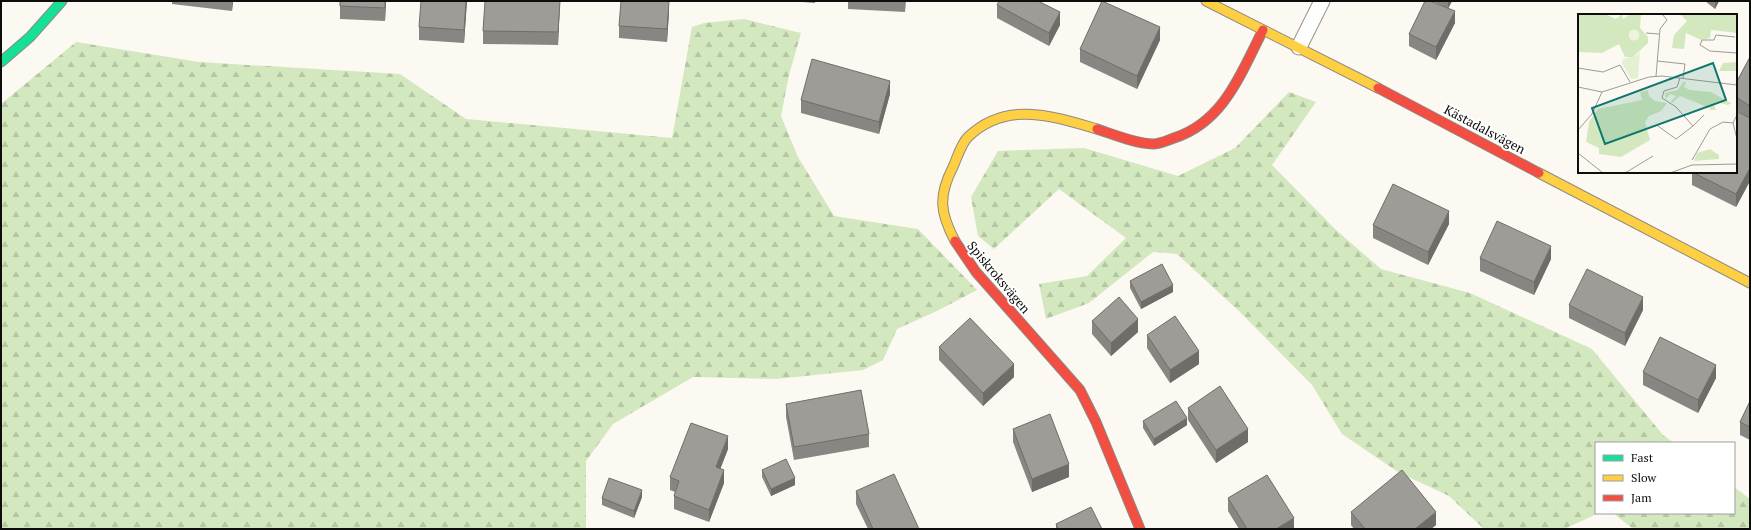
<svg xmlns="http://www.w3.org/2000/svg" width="1751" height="530" viewBox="0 0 1751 530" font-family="'PT Serif',serif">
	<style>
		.forest { fill: url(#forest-firs) }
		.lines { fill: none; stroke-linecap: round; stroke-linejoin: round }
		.lane-casing { stroke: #949390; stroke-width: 17 }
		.fast-casing { stroke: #8b8a86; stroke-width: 11 }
		.slow-casing { stroke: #8b8a86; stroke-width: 11 }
		.jam-casing { stroke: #8b8a86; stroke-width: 11 }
		.lane { stroke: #fefefd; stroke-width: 15 }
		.fast { stroke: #16e098; stroke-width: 9 }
		.slow { stroke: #ffcf43; stroke-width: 9 }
		.jam { stroke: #f24e42; stroke-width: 9 }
		.wall { fill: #888682 }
		.shaded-wall { fill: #6f6d6a }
		.building { fill: #9e9c97; stroke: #6f6d6a }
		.labels { text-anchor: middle; stroke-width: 4; stroke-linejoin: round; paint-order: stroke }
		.street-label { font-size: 13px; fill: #0d0d0d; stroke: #fff }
		.inset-road { fill: none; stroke: #9c9b96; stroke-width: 1 }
		.view { fill: #0f766e; fill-opacity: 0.15; stroke: #0f766e; stroke-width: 2 }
		.inset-edge { fill: none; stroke: #0d0d0d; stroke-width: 2 }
	</style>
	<defs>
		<pattern id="forest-firs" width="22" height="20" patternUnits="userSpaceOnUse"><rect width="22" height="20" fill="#d3e8bf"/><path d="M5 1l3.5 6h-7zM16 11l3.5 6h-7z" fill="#b4c6a3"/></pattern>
	</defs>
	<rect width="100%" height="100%" fill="#fbf9f1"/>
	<path class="forest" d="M 744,19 L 801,33 L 789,75 L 781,116 L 798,157 L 834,216 L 918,229 L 977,290 L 937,311 L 897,329 L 883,360 L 863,370 L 776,379 L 693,377 L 613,424 L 586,461 L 586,529 L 1,529 L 1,104 L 76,42 L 199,62 L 400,74 L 466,119 L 672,138 L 692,27 L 704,23 Z
		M 1289,92 L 1316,102 L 1272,165 L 1336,230 L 1381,269 L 1470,293 L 1592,349 L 1663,435 L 1674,443 L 1596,443 L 1596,513 L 1599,513 L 1564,529 L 1484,529 L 1449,496 L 1398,472 L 1342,434 L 1312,385 L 1239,311 L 1177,254 L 1153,252 L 1089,303 L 1046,319 L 1039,284 L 1087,276 L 1126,238 L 1059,189 L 994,249 L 978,236 L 971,197 L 998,151 L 1084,148 L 1178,176 L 1235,148 Z
		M 1734,487 L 1750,499 L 1750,529 L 1633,529 L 1613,513 L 1734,513 Z"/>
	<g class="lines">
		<defs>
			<path id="lane" d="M 1299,47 L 1322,1"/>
			<path id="fast" d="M 1,62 L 30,37 L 62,1"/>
			<path id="slow" d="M 1206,1 L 1378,88
				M 1539,173 L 1750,283
				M 955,241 C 940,213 938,196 953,167 C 957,158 961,144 968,137 C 1006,100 1053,116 1097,129"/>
			<path id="jam" d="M 1378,88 L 1539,173
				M 1097,129 C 1115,135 1134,143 1153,144 C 1160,144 1168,140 1174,138 C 1224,122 1241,73 1263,30
				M 955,241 L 976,272 L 1080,390 L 1096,422 L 1140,529"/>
		</defs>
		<use href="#lane" class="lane-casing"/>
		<use href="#fast" class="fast-casing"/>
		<use href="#slow" class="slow-casing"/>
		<use href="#jam" class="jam-casing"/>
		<use href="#lane" class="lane"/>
		<use href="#fast" class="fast"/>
		<use href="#slow" class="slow"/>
		<use href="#jam" class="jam"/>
	</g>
	<path class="wall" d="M 172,1 L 233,1 L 232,11 L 172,4 Z
		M 340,1 L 386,1 L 385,21 L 340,19 Z
		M 467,1 L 464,43 L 419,40 L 419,27 Z
		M 560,1 L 558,45 L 483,44 L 483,31 Z
		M 790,1 L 815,1 L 815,3 Z
		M 848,1 L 906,1 L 905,12 L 848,9 Z
		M 1432,1 L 1452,1 L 1448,8 L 1455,23 L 1436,60 L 1409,46 L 1409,34 L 1441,5 Z
		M 1705,1 L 1719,1 L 1715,9 Z
		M 997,5 L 1060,25 L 1049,46 L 997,18 Z
		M 669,11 L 667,42 L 619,38 L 619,26 Z
		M 1160,40 L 1137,89 L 1080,62 L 1080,49 Z
		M 1750,57 L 1750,181 L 1736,207 L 1692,185 L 1692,172 L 1745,116 L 1736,110 L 1736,83 Z
		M 890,94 L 879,134 L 801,113 L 801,100 Z
		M 1449,224 L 1428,265 L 1373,238 L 1373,225 Z
		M 1480,258 L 1551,259 L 1534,295 L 1480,271 Z
		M 1130,281 L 1173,292 L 1141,309 L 1130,288 Z
		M 1569,305 L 1643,310 L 1625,346 L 1569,318 Z
		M 1092,321 L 1138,332 L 1111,356 L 1092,334 Z
		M 1147,335 L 1199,364 L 1170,383 L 1147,348 Z
		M 939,347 L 1014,377 L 983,406 L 939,360 Z
		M 1643,372 L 1716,378 L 1698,413 L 1643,385 Z
		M 1750,401 L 1750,440 L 1740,435 L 1740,422 Z
		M 786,404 L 869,434 L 869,447 L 794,460 L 786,417 Z
		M 1188,408 L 1248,442 L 1216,463 L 1188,420 Z
		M 1143,421 L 1187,425 L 1154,446 L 1143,428 Z
		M 1013,429 L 1069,477 L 1032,492 L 1013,442 Z
		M 728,449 L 720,469 L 724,483 L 709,522 L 674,509 L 674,496 L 675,492 L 670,490 L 670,477 Z
		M 762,470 L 795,485 L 771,496 L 762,477 Z
		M 856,491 L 919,529 L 868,529 L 856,504 Z
		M 642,497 L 634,518 L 602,505 L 602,498 Z
		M 1228,498 L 1294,529 L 1239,529 L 1228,511 Z
		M 1351,512 L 1436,525 L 1431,529 L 1354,529 L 1351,525 Z
		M 1056,524 L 1102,529 L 1056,529 Z"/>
	<path class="shaded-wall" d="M 232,1 L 233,1 L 232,11 Z
		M 385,1 L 386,1 L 385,21 Z
		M 466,1 L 467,1 L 464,43 L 464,30 Z
		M 560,1 L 558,45 L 558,32 Z
		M 669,1 L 669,11 L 667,42 L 667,29 Z
		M 1448,1 L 1452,1 L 1448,9 Z
		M 1715,1 L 1719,1 L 1715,9 Z
		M 1455,11 L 1455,23 L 1436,60 L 1436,47 Z
		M 1060,12 L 1060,25 L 1049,46 L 1049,33 Z
		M 1160,27 L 1160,40 L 1137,89 L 1137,76 Z
		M 890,81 L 890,94 L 879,134 L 879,122 Z
		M 1750,168 L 1750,181 L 1736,207 L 1736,194 Z
		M 1449,211 L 1449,224 L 1428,265 L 1428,252 Z
		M 1551,246 L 1551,259 L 1534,295 L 1534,282 Z
		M 1173,285 L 1173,292 L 1141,309 L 1141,302 Z
		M 1643,297 L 1643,310 L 1625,346 L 1625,333 Z
		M 1138,319 L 1138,332 L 1111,356 L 1111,343 Z
		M 1199,351 L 1199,364 L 1170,383 L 1170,370 Z
		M 1014,364 L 1014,377 L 983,406 L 983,393 Z
		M 1716,365 L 1716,378 L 1698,413 L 1698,400 Z
		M 1187,418 L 1187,425 L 1154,446 L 1154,439 Z
		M 1248,429 L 1248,442 L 1216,463 L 1216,450 Z
		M 728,436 L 728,449 L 716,480 L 716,467 Z
		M 1069,464 L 1069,477 L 1032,492 L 1032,479 Z
		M 724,470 L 724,483 L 709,522 L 709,510 Z
		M 795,478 L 795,485 L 771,496 L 771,489 Z
		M 642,490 L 642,497 L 634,518 L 634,511 Z
		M 1436,512 L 1436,525 L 1431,529 L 1415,529 Z
		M 1294,518 L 1294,529 L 1276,529 Z"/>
	<path class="building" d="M 340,1 L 385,1 L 385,8 L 340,6 Z
		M 421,1 L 466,1 L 464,30 L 419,27 Z
		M 485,1 L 560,1 L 558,32 L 483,31 Z
		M 621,1 L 669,1 L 667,29 L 619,26 Z
		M 999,1 L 1038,1 L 1060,12 L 1049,33 L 997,5 Z
		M 1102,1 L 1160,27 L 1137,76 L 1080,49 Z
		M 1425,1 L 1430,1 L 1455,11 L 1436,47 L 1409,34 Z
		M 1750,57 L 1750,106 L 1736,97 L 1736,83 Z
		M 812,59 L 890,81 L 879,122 L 801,100 Z
		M 1736,111 L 1750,118 L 1750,168 L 1736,194 L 1692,172 L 1736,172 Z
		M 1393,184 L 1449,211 L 1428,252 L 1373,225 Z
		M 1497,221 L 1551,246 L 1534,282 L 1480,258 Z
		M 1162,264 L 1173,285 L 1141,302 L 1130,281 Z
		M 1587,269 L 1643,297 L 1625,333 L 1569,305 Z
		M 1119,297 L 1138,319 L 1111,343 L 1092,321 Z
		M 1175,316 L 1199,351 L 1170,370 L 1147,335 Z
		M 970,318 L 1014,364 L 983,393 L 939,347 Z
		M 1660,337 L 1716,365 L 1698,400 L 1643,372 Z
		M 1220,386 L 1248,429 L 1216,450 L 1188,408 Z
		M 861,390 L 869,434 L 794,447 L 786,404 Z
		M 1176,401 L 1187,418 L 1154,439 L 1143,421 Z
		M 1750,401 L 1750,427 L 1740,422 Z
		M 1050,414 L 1069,464 L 1032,479 L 1013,429 Z
		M 691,423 L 728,436 L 716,467 L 724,470 L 709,510 L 674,496 L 679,481 L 670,477 Z
		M 786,459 L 795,478 L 771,489 L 762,470 Z
		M 1402,470 L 1436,512 L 1415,529 L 1365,529 L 1351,512 Z
		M 894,474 L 919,529 L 873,529 L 856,491 Z
		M 1267,475 L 1294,518 L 1276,529 L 1247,529 L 1228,498 Z
		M 609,478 L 642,490 L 634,511 L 602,498 Z
		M 1091,507 L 1102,529 L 1058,529 L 1056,524 Z"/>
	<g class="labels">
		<g class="street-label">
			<text transform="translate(1485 129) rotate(28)" y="5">Kästadalsvägen</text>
			<text transform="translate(999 277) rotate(50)" y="5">Spiskroksvägen</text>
		</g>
	</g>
	<g transform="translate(1578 14)">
		<rect width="159" height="159" fill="#fbf9f1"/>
		<path d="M 62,38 L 60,64 L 53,65 L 44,49 L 45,45 L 58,42 Z" fill="#e3f0d1"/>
		<path d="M 0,0 L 27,0 L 38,5 L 44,0 L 45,5 L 52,0 L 63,0 L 62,14 L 70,23 L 70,29 L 55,43 L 47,43 L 41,30 L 24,39 L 0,38 ZM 102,0 L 159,0 L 159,19 L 133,16 L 132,24 L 123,26 L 108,19 L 106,35 L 94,34 L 96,21 L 109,7 ZM 159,48 L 159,57 L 141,57 L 145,49 ZM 105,68 L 108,68 L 106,73 L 112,76 L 133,78 L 153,89 L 150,91 L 138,88 L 136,91 L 138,96 L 132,96 L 132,94 L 102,82 L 94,89 L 93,87 L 98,82 L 92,80 L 88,85 L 87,79 L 100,76 ZM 70,76 L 71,82 L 77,87 L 89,89 L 83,97 L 71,102 L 67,108 L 72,126 L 43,143 L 21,140 L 21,134 L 8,128 L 11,108 L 20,95 L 64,86 L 62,78 ZM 132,135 L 141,141 L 141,145 L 116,147 L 119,139 Z" fill="#d3e8bf"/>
		<path d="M50.5 21a5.5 5.5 0 1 1 11 0a5.5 5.5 0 1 1-11 0Z" fill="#edf4da"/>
		<path class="inset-road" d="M 68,19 L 81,20M 157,23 L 138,21 L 136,26 L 124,26 L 122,31 L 132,37 L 159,39M 79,47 L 107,50 L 105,64M 0,54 L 25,58 L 42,51 L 52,68M 78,62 L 82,15 L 89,6 L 84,0M 0,73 L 24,78M 159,101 L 155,109 L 159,125M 80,112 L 98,125 L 115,112 L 98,93 L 84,84 L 86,77 L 99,73 L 102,64M 115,112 L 126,101M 0,116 L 14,100 L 24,78 L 71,63 L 84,62 L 159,71M 0,139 L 25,159M 114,146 L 132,115 L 145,108 L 155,109M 47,159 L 75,142M 92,159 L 114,151 L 159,150"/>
		<path class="view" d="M 135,49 L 148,86 L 27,130 L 14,94 Z"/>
		<rect width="159" height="159" class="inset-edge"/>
	</g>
	<rect width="1751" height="530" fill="none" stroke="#0d0d0d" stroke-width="4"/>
	<rect x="1595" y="442" width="140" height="72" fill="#ffffff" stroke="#9e9e9e"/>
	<rect x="1603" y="455" width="20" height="6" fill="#16e098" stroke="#9e9e9e"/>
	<text x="1631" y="462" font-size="12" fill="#0d0d0d">Fast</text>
	<rect x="1603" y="475" width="20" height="6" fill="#ffcf43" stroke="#9e9e9e"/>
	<text x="1631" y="482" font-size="12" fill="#0d0d0d">Slow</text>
	<rect x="1603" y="495" width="20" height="6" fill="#f24e42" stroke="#9e9e9e"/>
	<text x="1631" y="502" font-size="12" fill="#0d0d0d">Jam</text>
</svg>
